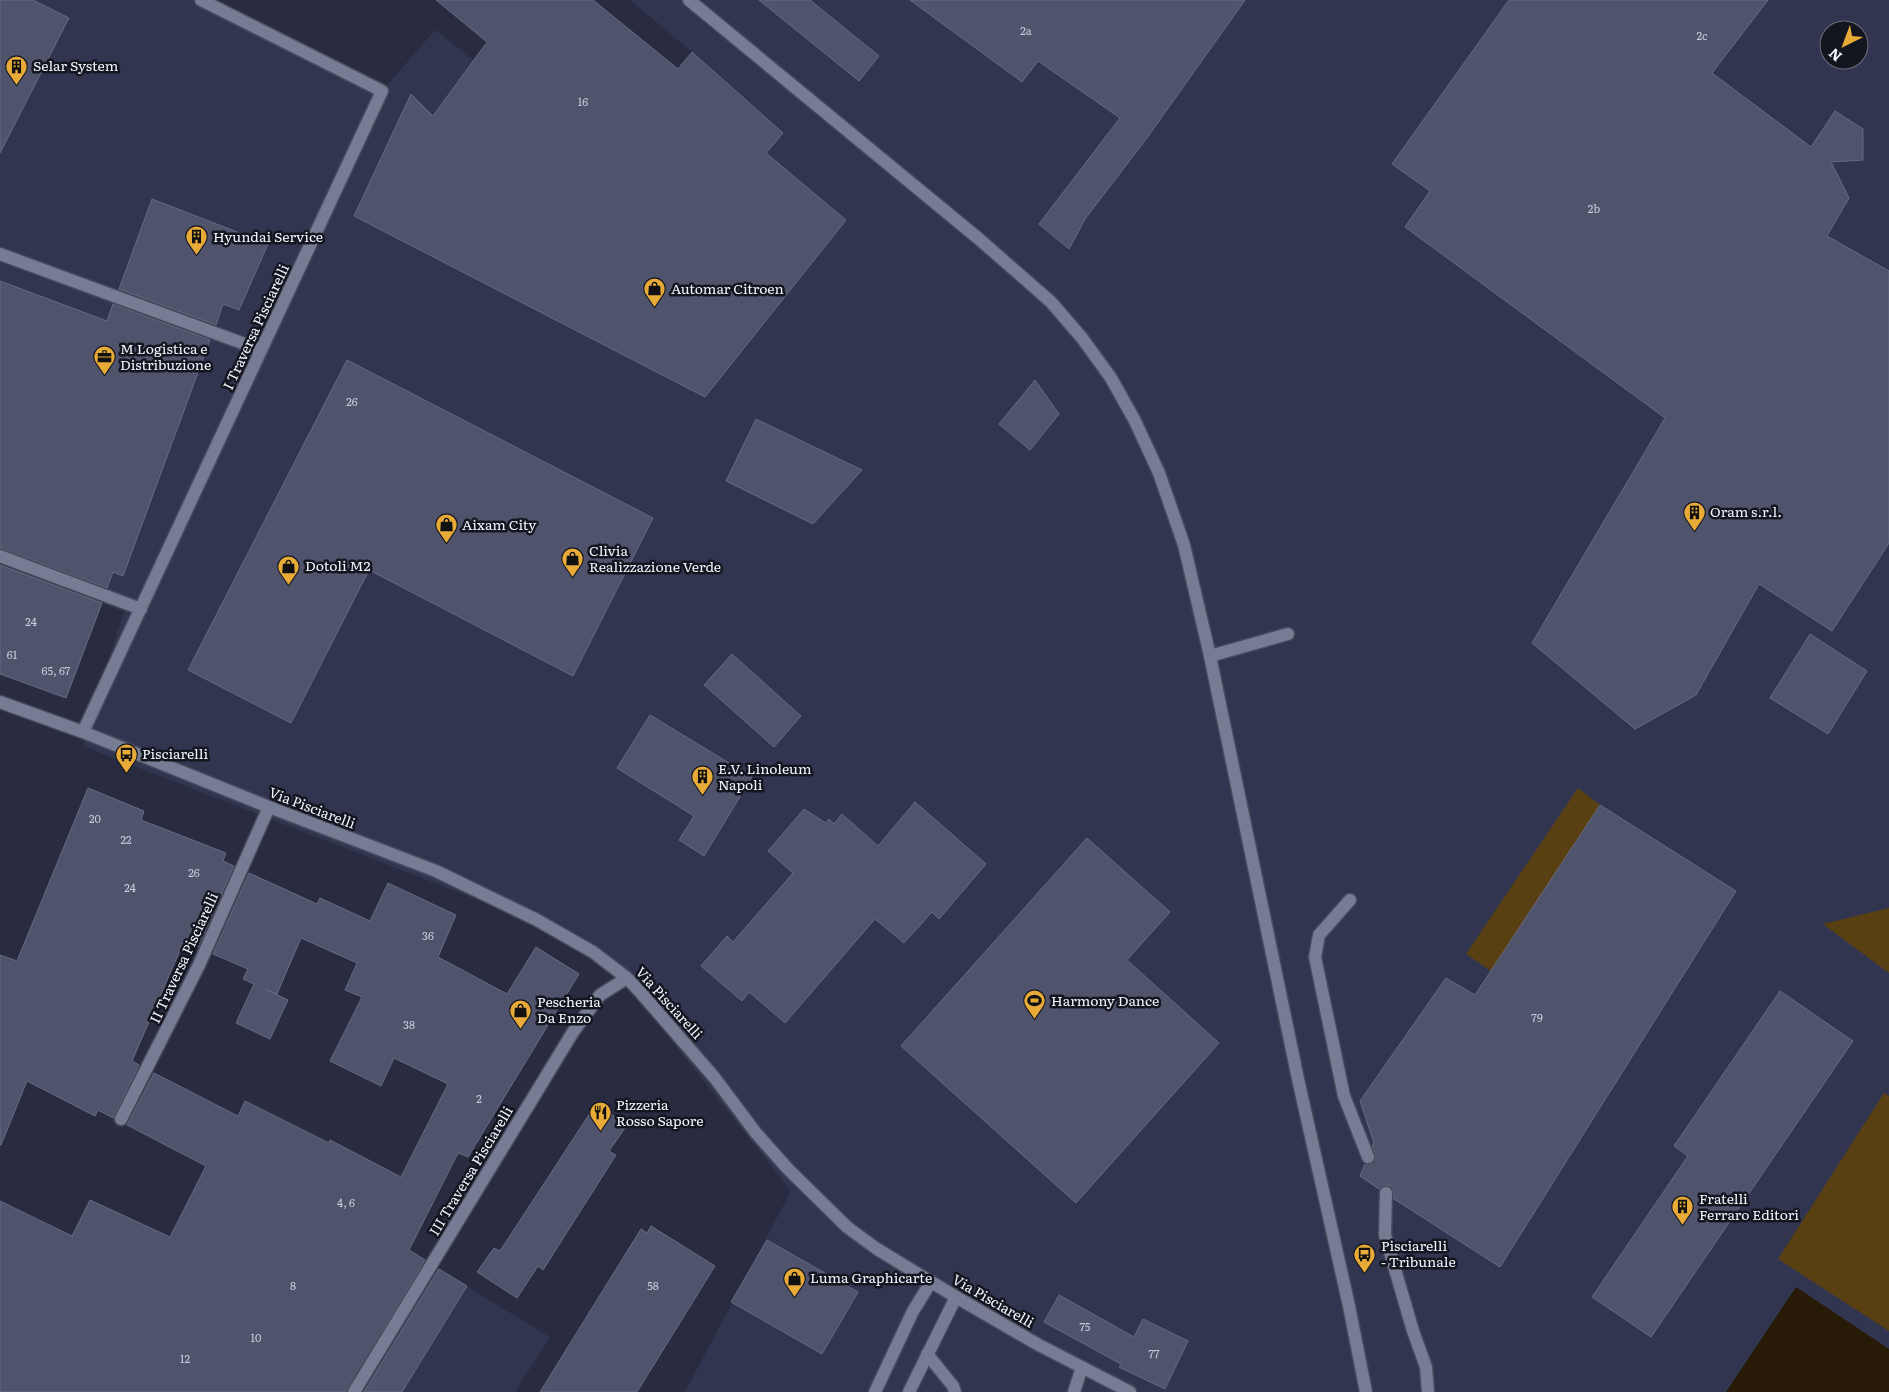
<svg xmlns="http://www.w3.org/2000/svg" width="1889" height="1392" viewBox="0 0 1889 1392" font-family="Literata,serif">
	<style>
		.built { fill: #313550; fill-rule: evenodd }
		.green { fill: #594012 }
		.water { fill: #271b08 }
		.building { fill: #4f536b; stroke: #666a83 }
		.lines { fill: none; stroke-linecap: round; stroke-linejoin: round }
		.service-casing { stroke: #484a5b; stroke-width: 15 }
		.minor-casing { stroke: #484a5b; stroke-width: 15 }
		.service { stroke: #777c95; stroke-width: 12 }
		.minor { stroke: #777c95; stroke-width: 12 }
		.labels { text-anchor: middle; stroke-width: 5; stroke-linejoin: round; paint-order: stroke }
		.number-label { font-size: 11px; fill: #c8cbd9 }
		.poi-label { font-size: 14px; fill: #f1f3fe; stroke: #14161f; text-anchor: start }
		.street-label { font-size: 14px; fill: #f1f3fe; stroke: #14161f }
	</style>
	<rect width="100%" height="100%" fill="#292c41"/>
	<path class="built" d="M 0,0 L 201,0 L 382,91 L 435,30 L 528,103 L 570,208 L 692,52 L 630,0 L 1889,0 L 1889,1392 L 685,1392 L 791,1191 L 614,968 L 511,913 L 83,746 L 125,607 L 0,564 ZM 1829,30 L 1859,30 L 1859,60 L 1829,60 Z
		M 423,1260 L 550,1337 L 515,1392 L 342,1392 Z"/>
	<path class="green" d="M 1578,788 L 1600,805 L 1491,971 L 1466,954 Z
		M 1889,908 L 1889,973 L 1823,924 Z
		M 1884,1093 L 1889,1096 L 1889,1331 L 1778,1259 Z"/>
	<path class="water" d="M 1796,1287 L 1889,1349 L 1889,1392 L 1726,1392 Z"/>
	<path class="building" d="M 0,0 L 33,0 L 69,18 L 0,153 Z
		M 436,0 L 593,0 L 678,69 L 692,52 L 783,133 L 766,153 L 846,220 L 705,397 L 354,216 L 411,94 L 433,116 L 487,42 Z
		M 759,0 L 810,0 L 879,56 L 859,81 Z
		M 910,0 L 1245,0 L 1147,138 L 1085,219 L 1069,249 L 1039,224 L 1120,118 L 1038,61 L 1022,82 Z
		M 1509,0 L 1768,0 L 1712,73 L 1811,147 L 1835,111 L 1863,129 L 1863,160 L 1831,162 L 1849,198 L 1827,236 L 1889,271 L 1889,543 L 1832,631 L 1759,584 L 1696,695 L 1635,729 L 1532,643 L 1665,418 L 1405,227 L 1430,191 L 1392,164 Z
		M 152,199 L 268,244 L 239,310 L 223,304 L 216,325 L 119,289 Z
		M 0,281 L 107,321 L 113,304 L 210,340 L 123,576 L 113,572 L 107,588 L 0,548 Z
		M 347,360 L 653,518 L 573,676 L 369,570 L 291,723 L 188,670 Z
		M 1035,380 L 1059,414 L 1030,450 L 999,424 Z
		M 756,419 L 862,470 L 813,524 L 726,481 Z
		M 0,565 L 102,603 L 66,698 L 0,674 Z
		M 1810,634 L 1867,671 L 1828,734 L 1770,698 Z
		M 732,654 L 801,716 L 774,747 L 704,685 Z
		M 650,715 L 752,777 L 704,856 L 679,840 L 694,816 L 617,768 Z
		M 88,788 L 144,811 L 141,820 L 226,853 L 223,861 L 234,866 L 198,947 L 184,941 L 132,1061 L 139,1065 L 113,1118 L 98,1110 L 95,1116 L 27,1081 L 1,1145 L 0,1145 L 0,955 L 17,961 Z
		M 915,802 L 986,864 L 939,919 L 932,912 L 904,943 L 875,919 L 785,1023 L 749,992 L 742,1001 L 701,966 L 727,936 L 733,942 L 793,873 L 768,851 L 804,809 L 826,823 L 829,819 L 834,824 L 842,814 L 878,846 Z
		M 1600,805 L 1736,891 L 1500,1267 L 1394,1199 L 1393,1190 L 1391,1186 L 1386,1185 L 1379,1189 L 1360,1176 L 1365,1164 L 1371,1164 L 1376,1158 L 1372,1146 L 1374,1143 L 1360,1101 L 1446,978 L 1475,995 Z
		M 1087,838 L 1170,912 L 1127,960 L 1219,1043 L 1076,1203 L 901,1046 Z
		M 249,873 L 317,904 L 320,898 L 370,921 L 388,883 L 456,915 L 438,957 L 507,994 L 536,947 L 579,974 L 468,1157 L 458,1153 L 409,1250 L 425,1260 L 346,1392 L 0,1392 L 0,1201 L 72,1236 L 90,1200 L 170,1237 L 206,1166 L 127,1125 L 154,1073 L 238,1116 L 245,1101 L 329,1143 L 330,1140 L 401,1177 L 448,1084 L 394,1058 L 381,1086 L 330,1061 L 362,997 L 345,990 L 357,963 L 301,938 L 277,994 L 265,989 L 288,1000 L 270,1039 L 236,1023 L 254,984 L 243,979 L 248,969 L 213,954 Z
		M 1780,991 L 1853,1041 L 1651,1337 L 1592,1297 L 1688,1156 L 1674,1146 Z
		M 596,1104 L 627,1125 L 609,1151 L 616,1155 L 543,1270 L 538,1266 L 517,1298 L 477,1272 L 494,1248 L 500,1251 Z
		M 651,1226 L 715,1266 L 637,1392 L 540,1392 L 641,1229 L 647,1233 Z
		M 767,1240 L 858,1292 L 822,1354 L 731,1302 Z
		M 439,1269 L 467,1286 L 402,1392 L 364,1392 Z
		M 1059,1295 L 1134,1337 L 1143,1319 L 1188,1341 L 1165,1389 L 1119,1367 L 1121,1364 L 1044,1322 Z"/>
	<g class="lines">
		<defs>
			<path id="service" d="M 0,254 L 261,350
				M 0,556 L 141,609
				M 1210,656 L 1288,634
				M 1350,900 L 1319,935 L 1315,957 L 1344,1096 L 1368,1157
				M 1386,1193 L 1385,1235 L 1413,1331 L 1426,1367 L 1428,1392
				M 927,1354 L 953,1386 L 955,1392
				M 875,1392 L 913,1311 L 931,1282
				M 909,1392 L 956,1297"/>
			<path id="minor" d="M 689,0 L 979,239 L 1051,302 L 1082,338 L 1111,378 L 1135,421 L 1159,473 L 1184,545 L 1210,656 L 1298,1079 L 1349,1306 L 1366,1392
				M 0,702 L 83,732 L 269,807 L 436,871 L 537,920 L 593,952 L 627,978 L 641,993 L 714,1077 L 756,1133 L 788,1169 L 847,1227 L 877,1249 L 956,1297 L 1037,1344 L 1130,1392
				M 83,732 L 382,91 L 201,0
				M 121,1119 L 199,965 L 269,807
				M 354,1392 L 573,1032 L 600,995 L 627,978
				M 1074,1392 L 1082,1367"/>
		</defs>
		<use href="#service" class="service-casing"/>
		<use href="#minor" class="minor-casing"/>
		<use href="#service" class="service"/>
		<use href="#minor" class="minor"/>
	</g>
	<defs>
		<symbol id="building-pin" viewBox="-11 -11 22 30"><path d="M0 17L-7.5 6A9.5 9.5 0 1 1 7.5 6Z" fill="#e9ab38" stroke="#14161f"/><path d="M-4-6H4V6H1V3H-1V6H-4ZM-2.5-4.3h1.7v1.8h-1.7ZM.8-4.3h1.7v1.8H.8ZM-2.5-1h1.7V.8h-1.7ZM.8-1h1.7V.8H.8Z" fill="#111"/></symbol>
		<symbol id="shop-pin" viewBox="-11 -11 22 30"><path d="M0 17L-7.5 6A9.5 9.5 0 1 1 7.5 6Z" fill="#e9ab38" stroke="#14161f"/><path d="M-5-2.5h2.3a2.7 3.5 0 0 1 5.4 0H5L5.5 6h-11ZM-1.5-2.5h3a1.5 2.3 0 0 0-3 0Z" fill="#111"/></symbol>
		<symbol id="office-pin" viewBox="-11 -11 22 30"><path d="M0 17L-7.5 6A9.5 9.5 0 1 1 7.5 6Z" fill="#e9ab38" stroke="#14161f"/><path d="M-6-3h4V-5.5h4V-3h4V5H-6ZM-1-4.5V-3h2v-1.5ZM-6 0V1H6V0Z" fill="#111"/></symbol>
		<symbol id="bus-pin" viewBox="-11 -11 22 30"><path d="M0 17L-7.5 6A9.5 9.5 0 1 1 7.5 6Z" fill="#e9ab38" stroke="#14161f"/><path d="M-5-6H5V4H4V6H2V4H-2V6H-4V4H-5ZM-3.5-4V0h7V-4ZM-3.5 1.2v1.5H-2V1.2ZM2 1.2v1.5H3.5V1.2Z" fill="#111"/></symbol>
		<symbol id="stadium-pin" viewBox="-11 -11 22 30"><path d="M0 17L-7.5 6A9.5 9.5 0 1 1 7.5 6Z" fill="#e9ab38" stroke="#14161f"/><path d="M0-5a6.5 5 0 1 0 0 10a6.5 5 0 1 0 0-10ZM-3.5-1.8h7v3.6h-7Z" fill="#111"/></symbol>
		<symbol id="restaurant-pin" viewBox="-11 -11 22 30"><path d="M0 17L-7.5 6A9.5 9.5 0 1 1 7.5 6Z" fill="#e9ab38" stroke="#14161f"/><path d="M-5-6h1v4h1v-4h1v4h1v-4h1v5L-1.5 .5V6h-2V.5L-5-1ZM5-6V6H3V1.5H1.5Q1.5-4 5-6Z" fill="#111"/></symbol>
	</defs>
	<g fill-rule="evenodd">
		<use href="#building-pin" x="4" y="54" width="25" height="34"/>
		<use href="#building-pin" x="184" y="224" width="25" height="34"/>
		<use href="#shop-pin" x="642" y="276" width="25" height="34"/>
		<use href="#office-pin" x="92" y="344" width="25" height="34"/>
		<use href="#building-pin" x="1682" y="500" width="25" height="34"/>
		<use href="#shop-pin" x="434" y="512" width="25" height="34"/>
		<use href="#shop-pin" x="560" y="546" width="25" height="34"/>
		<use href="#shop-pin" x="276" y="554" width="25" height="34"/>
		<use href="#bus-pin" x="114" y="742" width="25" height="34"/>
		<use href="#building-pin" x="690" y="764" width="25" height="34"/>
		<use href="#stadium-pin" x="1022" y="988" width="25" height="34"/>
		<use href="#shop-pin" x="508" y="998" width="25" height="34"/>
		<use href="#restaurant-pin" x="588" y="1100" width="25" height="34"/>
		<use href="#building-pin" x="1670" y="1194" width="25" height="34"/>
		<use href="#bus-pin" x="1352" y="1242" width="25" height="34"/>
		<use href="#shop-pin" x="782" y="1266" width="25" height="34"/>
	</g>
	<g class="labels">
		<g class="number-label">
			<text x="1026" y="35">2a</text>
			<text x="1702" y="40">2c</text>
			<text x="583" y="106">16</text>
			<text x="1594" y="213">2b</text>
			<text x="352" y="406">26</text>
			<text x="31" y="626">24</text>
			<text x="12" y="659">61</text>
			<text x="56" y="675">65, 67</text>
			<text x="95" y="823">20</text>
			<text x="126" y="844">22</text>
			<text x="194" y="877">26</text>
			<text x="130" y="892">24</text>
			<text x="428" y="940">36</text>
			<text x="1537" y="1022">79</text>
			<text x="409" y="1029">38</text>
			<text x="479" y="1103">2</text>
			<text x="346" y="1207">4, 6</text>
			<text x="293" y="1290">8</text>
			<text x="653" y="1290">58</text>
			<text x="1085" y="1331">75</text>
			<text x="256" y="1342">10</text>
			<text x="1154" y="1358">77</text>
			<text x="185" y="1363">12</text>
		</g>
		<g class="poi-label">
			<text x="33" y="71">Selar System</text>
			<text x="213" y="242">Hyundai Service</text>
			<text x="671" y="294">Automar Citroen</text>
			<text x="120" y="354">M Logistica e<tspan x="120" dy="16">Distribuzione</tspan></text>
			<text x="1710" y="517">Oram s.r.l.</text>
			<text x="462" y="530">Aixam City</text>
			<text x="589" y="556">Clivia<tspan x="589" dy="16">Realizzazione Verde</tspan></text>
			<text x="305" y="571">Dotoli M2</text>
			<text x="142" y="759">Pisciarelli</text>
			<text x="718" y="774">E.V. Linoleum<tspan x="718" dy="16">Napoli</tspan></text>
			<text x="1051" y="1006">Harmony Dance</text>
			<text x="537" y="1007">Pescheria<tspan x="537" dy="16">Da Enzo</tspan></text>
			<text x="616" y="1110">Pizzeria<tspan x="616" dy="16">Rosso Sapore</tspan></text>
			<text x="1699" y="1204">Fratelli<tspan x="1699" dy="16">Ferraro Editori</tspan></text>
			<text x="1381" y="1251">Pisciarelli<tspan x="1381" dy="16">- Tribunale</tspan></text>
			<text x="810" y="1283">Luma Graphicarte</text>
		</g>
		<g class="street-label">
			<text transform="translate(256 327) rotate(-65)" y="5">I Traversa Pisciarelli</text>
			<text transform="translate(312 808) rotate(21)" y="5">Via Pisciarelli</text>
			<text transform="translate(184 958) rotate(-65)" y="5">II Traversa Pisciarelli</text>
			<text transform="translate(669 1003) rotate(48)" y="5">Via Pisciarelli</text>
			<text transform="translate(471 1171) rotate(-59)" y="5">III Traversa Pisciarelli</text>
			<text transform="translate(993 1301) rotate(30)" y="5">Via Pisciarelli</text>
		</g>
	</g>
	<g transform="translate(1844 45) rotate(222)"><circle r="24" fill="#14161f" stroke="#6c6e78"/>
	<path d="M0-4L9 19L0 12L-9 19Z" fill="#e9ab38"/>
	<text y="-8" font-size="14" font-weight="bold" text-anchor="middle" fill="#f1f3fe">N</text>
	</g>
</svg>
